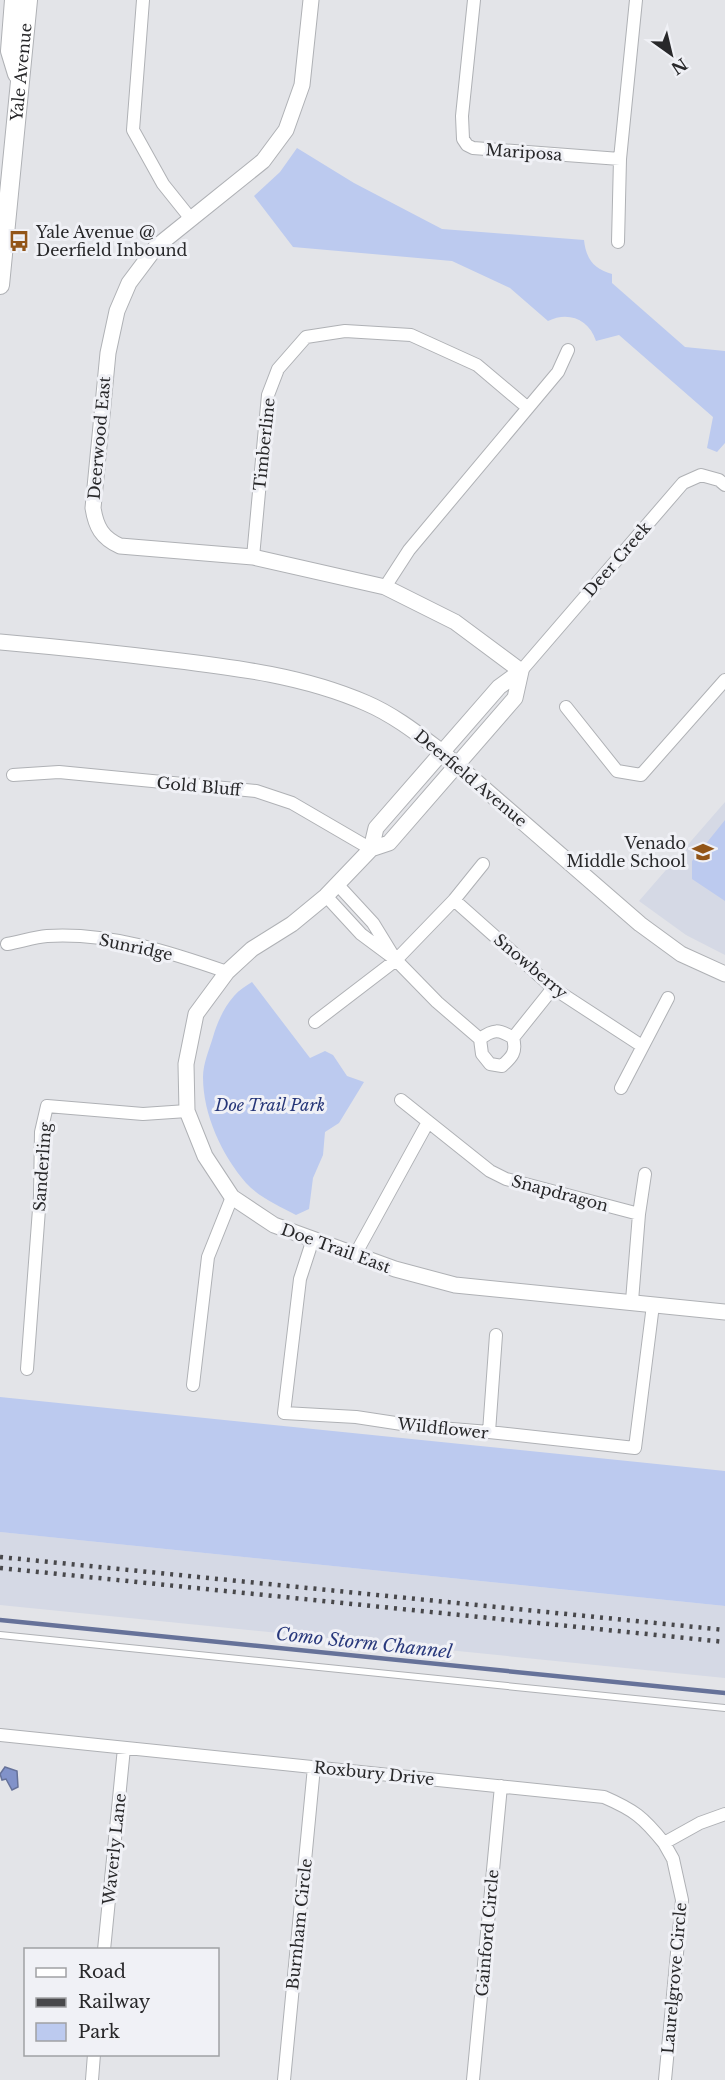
<svg xmlns="http://www.w3.org/2000/svg" width="725" height="2080" viewBox="0 0 725 2080" font-family="'Libre Baskerville',serif">
	<style>
		.built { fill: #d5d9e5 }
		.green { fill: #bccaef }
		.water { fill: #8192c9; stroke: #667299; stroke-width: 1.5 }
		.lines { fill: none; stroke-linecap: round; stroke-linejoin: round }
		.stream { stroke: #667299; stroke-width: 4.5 }
		.service-casing { stroke: #afb1b5; stroke-width: 8 }
		.minor-casing { stroke: #afb1b5; stroke-width: 14 }
		.tertiary-casing { stroke: #afb1b5; stroke-width: 17 }
		.secondary-casing { stroke: #afb1b5; stroke-width: 20 }
		.service { stroke: #fff; stroke-width: 6 }
		.minor { stroke: #fff; stroke-width: 12 }
		.tertiary { stroke: #fff; stroke-width: 15 }
		.secondary { stroke: #fff; stroke-width: 18 }
		.rail { stroke: #48484b; stroke-width: 4.5; stroke-dasharray: 3 6; stroke-linecap: butt }
		.labels { text-anchor: middle; stroke-width: 6; stroke-linejoin: round; paint-order: stroke }
		.street-label { font-size: 16px; fill: #28282a; stroke: #f0f1f6 }
		.poi-label { font-size: 16px; fill: #28282a; stroke: #f0f1f6; text-anchor: start }
		.park-label { font-size: 16px; font-style: italic; fill: #273779; stroke: #f0f1f6 }
		.water-label { font-size: 18px; font-style: italic; fill: #29397c; stroke: #f0f1f6 }
	</style>
	<rect width="100%" height="100%" fill="#e3e4e8"/>
	<path class="built" d="M 725,802 L 725,955 L 686,935 L 639,901 Z
		M 0,1532 L 725,1606 L 725,1678 L 0,1605 Z"/>
	<path class="green" d="M 297,148 L 354,183 L 442,229 L 584,240 C 586,259 594,269 612,274 L 612,283 L 685,347 L 725,351 L 725,443 L 717,452 L 707,448 L 713,417 L 619,335 L 596,341 C 589,319 568,311 548,321 L 510,288 L 452,261 L 293,247 L 254,196 L 280,172 Z
		M 725,820 L 725,901 L 692,879 L 692,861 Z
		M 252,982 L 310,1058 L 325,1051 L 333,1055 L 347,1076 L 364,1082 L 339,1123 L 325,1132 L 323,1155 L 313,1178 L 309,1209 L 296,1215 C 279,1206 259,1197 246,1183 C 222,1155 203,1115 203,1077 C 203,1064 209,1050 213,1037 C 217,1023 224,1007 234,996 C 239,990 246,986 252,982 Z
		M 0,1397 L 725,1471 L 725,1606 L 0,1532 Z"/>
	<path class="water" d="M 5,1767 L 17,1771 L 18,1787 L 12,1790 L 6,1779 L 2,1780 L 0,1774 Z"/>
	<g class="lines">
		<path class="stream" d="M 0,1620 L 725,1693"/>
		<defs>
			<path id="service" d="M 0,1635 L 725,1708"/>
			<path id="minor" d="M 143,0 L 133,130 L 163,184 L 191,219
				M 474,0 L 462,116 L 463,139 L 467,145 L 473,148 L 620,159
				M 618,242 L 620,159 L 636,0
				M 253,557 L 268,395 L 278,369 L 306,337 L 345,331 L 411,335 L 477,365 L 528,408
				M 385,587 L 409,550 L 558,372 L 568,350
				M 521,671 L 683,483 L 701,475 L 719,480 L 725,485
				M 566,707 L 617,771 L 641,775 L 725,680
				M 13,775 L 59,772 L 256,791 L 292,803 L 371,849
				M 337,884 L 373,923 L 392,954
				M 326,896 L 361,934 L 396,960 L 437,1002 L 480,1039 L 482,1054 L 490,1064 L 502,1066 C 512,1057 517,1052 513,1038 C 499,1029 493,1029 480,1039
				M 454,900 L 553,988 L 642,1046
				M 7,944 C 20,942 34,937 47,936 C 108,932 170,952 227,972
				M 315,1022 L 396,960 L 454,900 L 483,864
				M 513,1038 L 553,988
				M 621,1088 L 668,998
				M 401,1100 L 490,1171 L 506,1179 L 639,1214
				M 313,1239 L 300,1279 L 284,1413 L 356,1417 L 415,1426 L 489,1432 L 635,1448 L 653,1305
				M 355,1255 L 428,1122
				M 632,1301 L 639,1214 L 645,1174
				M 27,1369 L 40,1196 L 41,1132 L 47,1106 L 143,1114 L 187,1111
				M 193,1385 L 208,1257 L 232,1197
				M 489,1432 L 496,1335
				M 0,1735 L 604,1797 C 634,1810 643,1817 664,1843 L 700,1823 L 725,1814
				M 664,1843 L 673,1859 L 682,1900 L 665,2080
				M 104,1950 L 124,1748
				M 92,2080 L 94,2054
				M 284,2080 L 314,1767
				M 473,2080 L 501,1786"/>
			<path id="tertiary" d="M 311,0 L 302,85 L 286,130 L 263,161 L 156,247 L 129,283 L 117,311 L 108,353 L 93,508 C 96,527 102,538 120,546 L 253,557 L 385,587 L 455,622 L 521,671
				M 0,642 C 57,647 115,653 172,660 C 238,668 304,676 366,703 C 394,715 418,734 442,752 L 640,924 L 681,954 L 725,974
				M 521,671 L 515,698 L 389,843 L 371,849 L 326,896 L 292,924 L 252,949 L 227,972 L 196,1014 L 186,1064 L 187,1111 L 205,1156 L 232,1197 L 274,1225 L 395,1269 L 455,1285 L 725,1312
				M 371,849 L 376,828 L 499,687 L 521,671"/>
			<g id="secondary">
				<path d="M 14,0 L 10,51 L 17,74"/>
				<path id="s1" d="M 0,285 L 28,0"/>
			</g>
		</defs>
		<use href="#service" class="service-casing"/>
		<use href="#minor" class="minor-casing"/>
		<use href="#tertiary" class="tertiary-casing"/>
		<use href="#secondary" class="secondary-casing"/>
		<use href="#service" class="service"/>
		<use href="#minor" class="minor"/>
		<use href="#tertiary" class="tertiary"/>
		<use href="#secondary" class="secondary"/>
		<path class="rail" d="M 0,1557 L 725,1630
			M 0,1568 L 725,1642"/>
	</g>
	<defs>
		<symbol id="bus-bare" viewBox="-9 -9 18 18"><path d="M-5-6H5V4H4V6H2V4H-2V6H-4V4H-5ZM-3.5-4V0h7V-4ZM-3.5 1.2v1.5H-2V1.2ZM2 1.2v1.5H3.5V1.2Z" fill="#925518" stroke="#f0f1f6" stroke-width="2.5" paint-order="stroke"/></symbol>
		<symbol id="school-bare" viewBox="-9 -9 18 18"><path d="M0-5L7-2L0 1L-7-2ZM-4 1L0 2.5L4 1V4Q0 6-4 4Z" fill="#925518" stroke="#f0f1f6" stroke-width="2.5" paint-order="stroke"/></symbol>
	</defs>
	<g fill-rule="evenodd">
		<use href="#bus-bare" x="4" y="226" width="30" height="30"/>
		<use href="#school-bare" x="688" y="837" width="30" height="30"/>
	</g>
	<g class="labels">
		<g class="street-label">
			<text dy="6" stroke="none"><textPath href="#s1" startOffset="214">Yale Avenue</textPath></text>
			<text transform="translate(524 152) rotate(4)" y="6">Mariposa</text>
			<text transform="translate(99 438) rotate(-85)" y="6">Deerwood East</text>
			<text transform="translate(264 444) rotate(-84)" y="6">Timberline</text>
			<text transform="translate(617 559) rotate(-49)" y="6">Deer Creek</text>
			<text transform="translate(471 778) rotate(40)" y="6">Deerfield Avenue</text>
			<text transform="translate(199 786) rotate(5)" y="6">Gold Bluff</text>
			<text transform="translate(136 947) rotate(12)" y="6">Sunridge</text>
			<text transform="translate(531 966) rotate(40)" y="6">Snowberry</text>
			<text transform="translate(42 1167) rotate(-86)" y="6">Sanderling</text>
			<text transform="translate(560 1193) rotate(15)" y="6">Snapdragon</text>
			<text transform="translate(336 1248) rotate(20)" y="6">Doe Trail East</text>
			<text transform="translate(443 1428) rotate(6)" y="6">Wildflower</text>
			<text transform="translate(374 1773) rotate(6)" y="6">Roxbury Drive</text>
			<text transform="translate(114 1849) rotate(-84)" y="6">Waverly Lane</text>
			<text transform="translate(299 1924) rotate(-84)" y="6">Burnham Circle</text>
			<text transform="translate(487 1933) rotate(-85)" y="6">Gainford Circle</text>
			<text transform="translate(674 1978) rotate(-85)" y="6">Laurelgrove Circle</text>
		</g>
		<g class="poi-label">
			<text x="36" y="238">Yale Avenue @<tspan x="36" dy="18">Deerfield Inbound</tspan></text>
			<text x="686" y="849" text-anchor="end">Venado<tspan x="686" dy="18">Middle School</tspan></text>
		</g>
		<g class="park-label">
			<text x="270" y="1111">Doe Trail Park</text>
		</g>
		<g class="water-label">
			<text transform="translate(364 1643) rotate(6)" y="6">Como Storm Channel</text>
		</g>
	</g>
	<rect x="24" y="1948" width="195" height="108" fill="#f0f1f6" stroke="#a0a1a4" stroke-width="1.5"/>
	<rect x="36" y="1968" width="30" height="9" fill="#ffffff" stroke="#a0a1a4" stroke-width="1.5"/>
	<text x="78" y="1978" font-size="18" fill="#28282a">Road</text>
	<rect x="36" y="1998" width="30" height="9" fill="#48484b" stroke="#a0a1a4" stroke-width="1.5"/>
	<text x="78" y="2008" font-size="18" fill="#28282a">Railway</text>
	<rect x="36" y="2023" width="30" height="18" fill="#bccaef" stroke="#a0a1a4" stroke-width="1.5"/>
	<text x="78" y="2038" font-size="18" fill="#28282a">Park</text>
	<g transform="translate(671 54) rotate(146)" stroke="#f0f1f6" stroke-width="4.5" paint-order="stroke">
	<path d="M0-4.5L10 22L0 15L-10 22Z" fill="#28282a"/>
	<text y="-9" font-size="16" font-weight="bold" text-anchor="middle" fill="#28282a">N</text>
	</g>
</svg>
